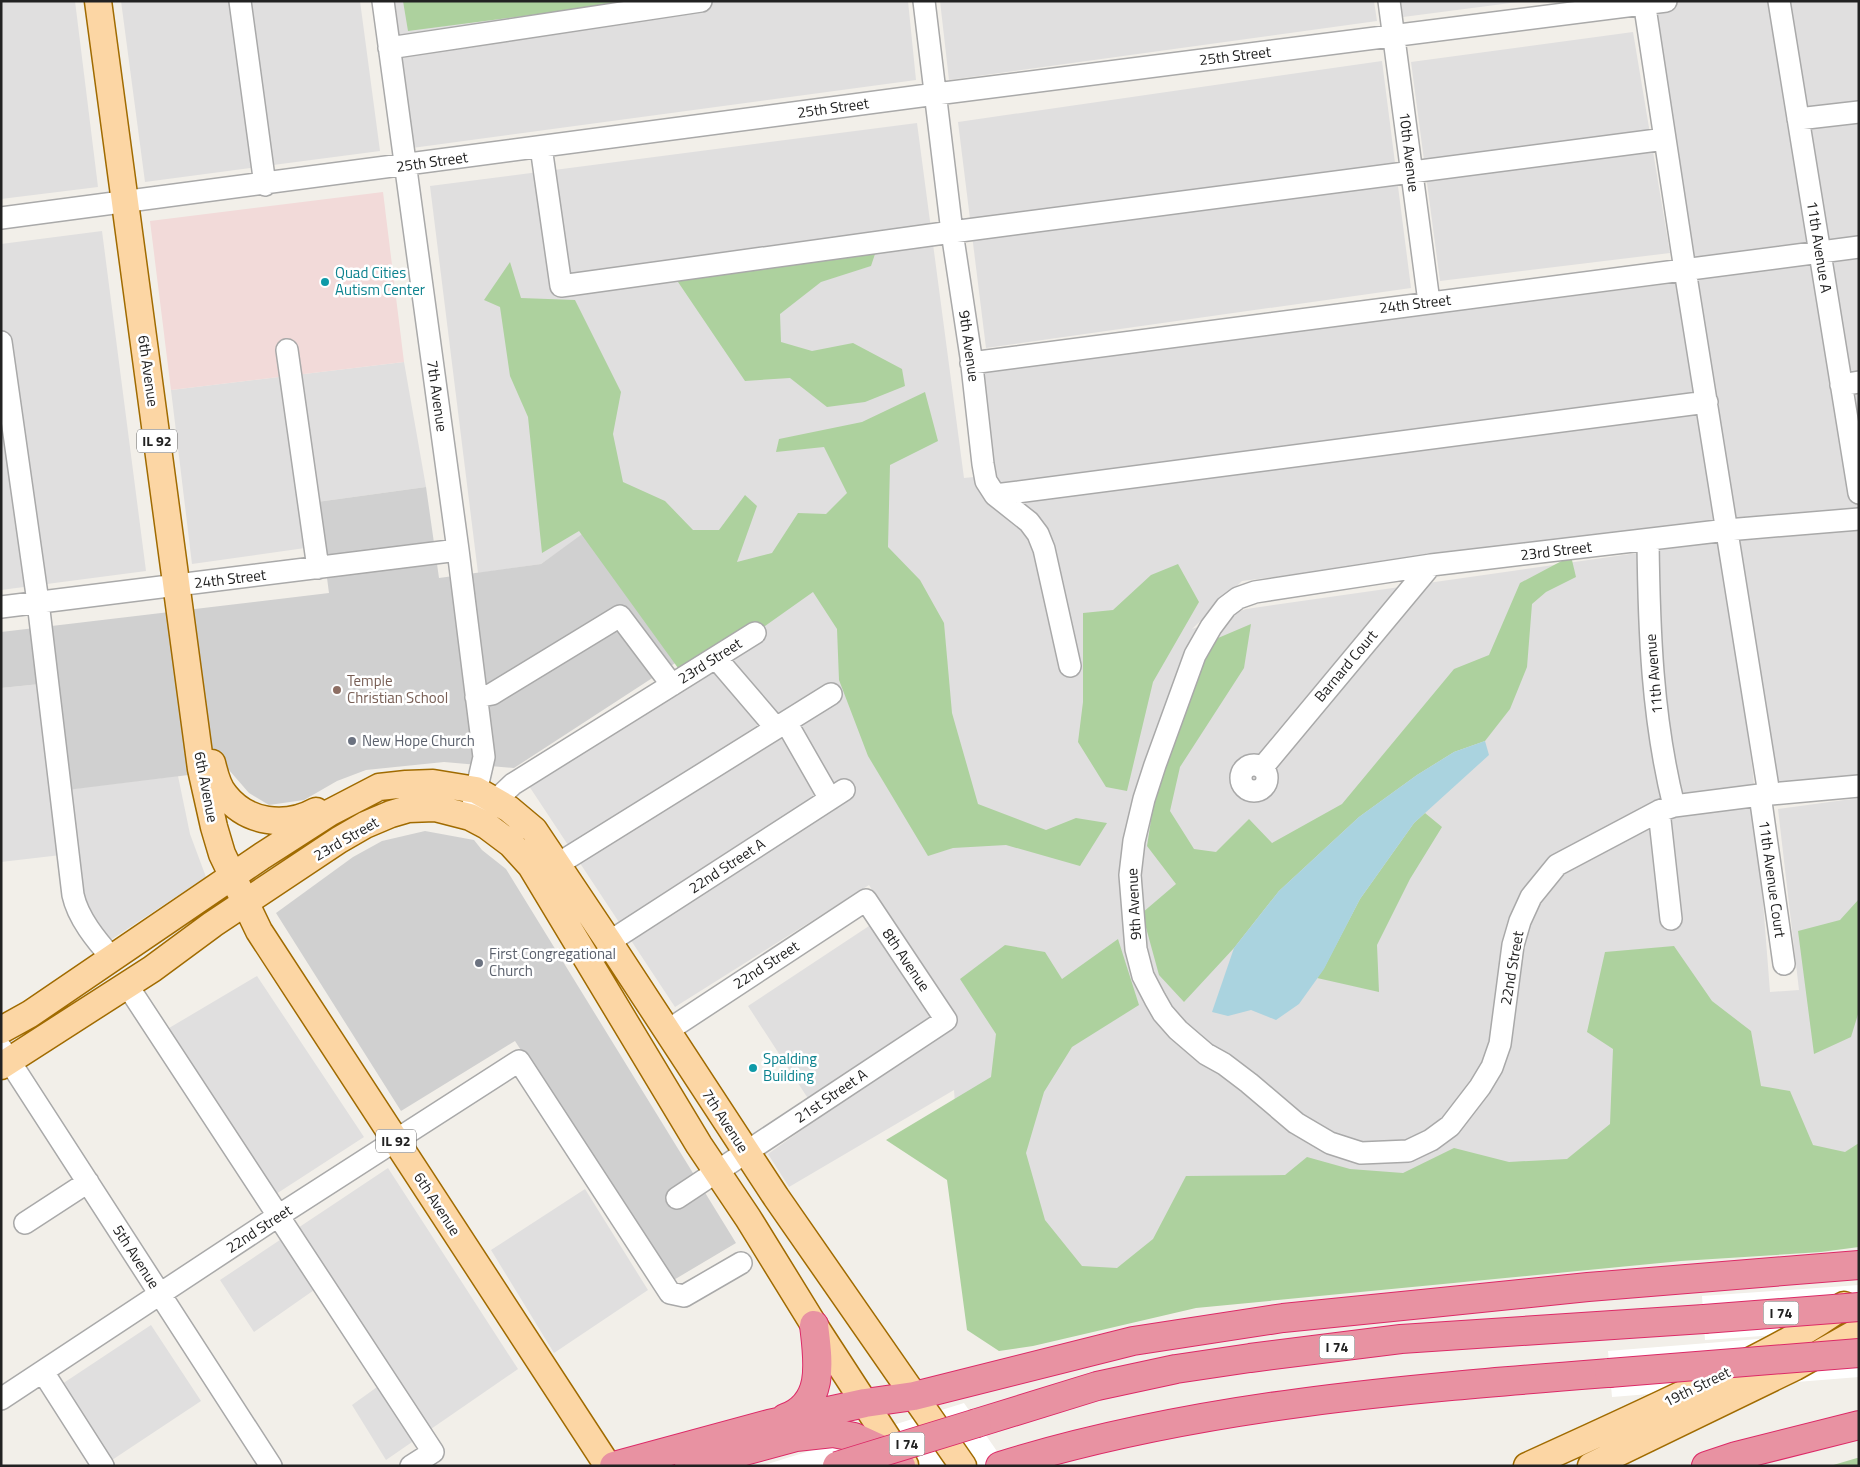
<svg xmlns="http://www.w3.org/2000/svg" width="1860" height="1467" viewBox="0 0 1860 1467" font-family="'Titillium Web',sans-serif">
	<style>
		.residential { fill: #e0dfdf }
		.commercial { fill: #f2dad9 }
		.religious { fill: #d0d0d0 }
		.forest { fill: #add19e }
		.water { fill: #aad3df }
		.pier { fill: #fff }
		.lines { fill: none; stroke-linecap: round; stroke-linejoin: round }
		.minor-casing { stroke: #a9a9a9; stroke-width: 24 }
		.major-casing { stroke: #a06b00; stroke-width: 29 }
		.highway-casing { stroke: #dc2a67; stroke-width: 30 }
		.minor { stroke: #fff; stroke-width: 21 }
		.major { stroke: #fcd6a4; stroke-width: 26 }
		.highway { stroke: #e892a2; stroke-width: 28 }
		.highway-bridge-casing { stroke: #dc2a67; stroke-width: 30; stroke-linecap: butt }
		.highway-bridge { stroke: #e892a2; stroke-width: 28 }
		.culture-dot { fill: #0f9aa8; stroke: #fff; stroke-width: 2 }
		.education-dot { fill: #8d6e63; stroke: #fff; stroke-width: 2 }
		.worship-dot { fill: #6b7280; stroke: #fff; stroke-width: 2 }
		.labels { text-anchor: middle; stroke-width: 5; stroke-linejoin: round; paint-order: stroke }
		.shield { fill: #fff; stroke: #646464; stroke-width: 1 }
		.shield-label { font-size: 14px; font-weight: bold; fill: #222 }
		.street-label { font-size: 15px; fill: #222; stroke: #fff }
		.culture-label { font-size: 15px; fill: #0d838f; stroke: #fff; text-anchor: start }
		.education-label { font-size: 15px; fill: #785e54; stroke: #fff; text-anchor: start }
		.worship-label { font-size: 15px; fill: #5b616d; stroke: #fff; text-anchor: start }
	</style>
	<rect width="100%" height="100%" fill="#f2efe9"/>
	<path class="residential" d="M 1,1 L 75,1 L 98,187 L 1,199 Z
		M 121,1 L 360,1 L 380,151 L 145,182 Z
		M 393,1 L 908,1 L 916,80 L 412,148 Z
		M 940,1 L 1374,1 L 1377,21 L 949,80 Z
		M 1401,1 L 1526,1 L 1403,17 Z
		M 1651,1 L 1859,1 L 1859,776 L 1774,782 Z
		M 1633,32 L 1670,253 L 1440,281 L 1411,62 Z
		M 1382,61 L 1411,288 L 986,348 L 958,122 Z
		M 917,123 L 964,478 L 994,475 L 979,371 L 1676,283 L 1715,521 L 1242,581 L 1192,629 L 1246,609 L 1721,541 L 1753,773 L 1770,992 L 1799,990 L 1778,809 L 1859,798 L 1859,1241 L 969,1296 L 954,1090 L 789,1187 L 768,1154 L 953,1022 L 869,885 L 675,1007 L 529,786 L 695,682 L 585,533 L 541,564 L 478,573 L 430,186 Z
		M 102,231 L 146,571 L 1,590 L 1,244 Z
		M 404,362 L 426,487 L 317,502 L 305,548 L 192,564 L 171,390 Z
		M 40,684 L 54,791 L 178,776 L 190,834 L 206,877 L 106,943 L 83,907 L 78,853 L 1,862 L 1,688 Z
		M 872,924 L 934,1016 L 809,1100 L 748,1006 Z
		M 257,976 L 364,1137 L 273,1196 L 164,1031 Z
		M 388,1168 L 518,1369 L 386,1460 L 352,1405 L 391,1377 L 327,1281 L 254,1332 L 220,1280 Z
		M 585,1189 L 648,1290 L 554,1353 L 491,1250 Z
		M 151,1325 L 201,1401 L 109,1462 L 59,1386 Z"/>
	<path class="commercial" d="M 383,192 L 404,362 L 171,390 L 150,221 Z"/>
	<path class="religious" d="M 426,487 L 439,578 L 541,564 L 585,532 L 680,660 L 514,768 L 444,762 L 366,770 L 337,781 L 304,800 L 269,805 L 249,793 L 229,770 L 67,790 L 40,684 L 1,688 L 1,632 L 329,593 L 317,502 Z
		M 425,831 L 474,840 L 482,850 L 506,869 L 736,1243 L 672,1281 L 515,1041 L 401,1111 L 276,913 L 353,857 L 382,841 Z"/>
	<path class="forest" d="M 403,1 L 637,1 L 408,31 Z
		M 877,248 L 871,266 L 821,282 L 780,314 L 781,342 L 812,351 L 853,343 L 902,369 L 905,386 L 865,402 L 827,407 L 790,378 L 745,381 L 676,279 Z
		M 510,262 L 521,298 L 575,300 L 621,392 L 613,434 L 623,482 L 665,501 L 693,530 L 719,530 L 745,495 L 757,506 L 737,562 L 772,553 L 798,513 L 826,514 L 847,493 L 824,447 L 776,452 L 779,439 L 862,422 L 925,392 L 938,441 L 890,465 L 888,547 L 920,580 L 944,623 L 952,713 L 978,804 L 1046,830 L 1076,818 L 1107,823 L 1080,866 L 1006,845 L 953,848 L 928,856 L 868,756 L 839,680 L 837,629 L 813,592 L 765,626 L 748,625 L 678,668 L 579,531 L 542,553 L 528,417 L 510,376 L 500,307 L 484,300 Z
		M 1571,556 L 1576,577 L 1546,592 L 1532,604 L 1527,667 L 1510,709 L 1485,741 L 1454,752 L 1417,775 L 1359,817 L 1279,891 L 1234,948 L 1184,1002 L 1159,975 L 1142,913 L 1176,884 L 1147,846 L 1158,775 L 1211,641 L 1251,624 L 1244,668 L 1180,767 L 1170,811 L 1194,849 L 1216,852 L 1249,819 L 1272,843 L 1342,804 L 1454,669 L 1489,655 L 1520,583 Z
		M 1178,564 L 1199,602 L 1153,682 L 1127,791 L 1106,787 L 1078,742 L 1083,702 L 1083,613 L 1113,610 L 1151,575 Z
		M 1425,813 L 1442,827 L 1410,879 L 1377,945 L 1379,992 L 1317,978 L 1324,968 L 1360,899 L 1414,823 Z
		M 1859,899 L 1859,1011 L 1851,1037 L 1814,1054 L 1798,931 L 1840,920 Z
		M 1118,939 L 1139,1005 L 1072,1047 L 1044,1092 L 1026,1153 L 1045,1220 L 1082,1266 L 1117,1268 L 1153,1239 L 1186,1176 L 1285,1175 L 1307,1157 L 1350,1169 L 1403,1173 L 1454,1148 L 1509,1162 L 1567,1159 L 1610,1124 L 1613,1049 L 1587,1032 L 1605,952 L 1674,946 L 1712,1001 L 1751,1031 L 1761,1086 L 1790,1091 L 1813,1145 L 1845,1152 L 1859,1143 L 1859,1247 L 1821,1252 L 1681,1261 L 1196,1308 L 1033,1346 L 999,1351 L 967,1330 L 947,1180 L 886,1140 L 991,1077 L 996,1034 L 960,979 L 1005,945 L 1045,952 L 1062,979 Z
		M 1857,1458 L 1859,1458 L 1859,1466 L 1830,1466 Z"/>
	<path class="water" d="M 1485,741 L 1489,755 L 1414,823 L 1360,899 L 1324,969 L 1299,1004 L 1276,1020 L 1251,1010 L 1228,1016 L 1212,1012 L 1234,948 L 1279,891 L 1359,817 L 1417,775 L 1454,752 Z"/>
	<path class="pier" d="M 1859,1285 L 1859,1329 L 1705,1340 L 1702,1296 Z
		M 1859,1331 L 1859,1377 L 1612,1397 L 1608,1351 Z
		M 964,1403 L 1007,1466 L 761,1466 Z"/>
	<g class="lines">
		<defs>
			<path id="minor" d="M 240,1 L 265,185
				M 383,1 L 458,550 L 484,757 L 473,805
				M 924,1 L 952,232 L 971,357 L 983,464 L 986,481 L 995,495 L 1029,522 L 1038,534 L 1044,549 L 1070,666
				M 1389,1 L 1429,302
				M 1644,1 L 1685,270 L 1769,794
				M 1779,1 L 1859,493
				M 389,48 L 701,1
				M 1798,119 L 1859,112
				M 541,147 L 561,286 L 952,232 L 1665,139
				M 1,218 L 936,94 L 1666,1
				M 1,342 L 38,602 L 73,895 C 78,918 96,940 112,958
				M 287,350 L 318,568
				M 971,363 L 1859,247
				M 1841,385 L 1859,382
				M 995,495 L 1707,402
				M 1859,519 L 1727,530 L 1431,565 L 1255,592 L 1238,598 L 1226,607 L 1211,627 L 1195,655 L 1155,765 L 1144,799 L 1134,841 L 1130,875 L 1136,949 L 1143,976 L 1155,999 L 1163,1013 L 1178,1030 L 1206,1054 L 1224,1064 L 1249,1083 L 1296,1123 L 1330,1143 L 1361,1153 L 1408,1151 L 1431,1140 L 1450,1126 L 1480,1087 L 1492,1067 L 1500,1044 L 1513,945 L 1520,921 L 1531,897 L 1557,865 L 1659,811 L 1674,806 L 1760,795 L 1859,786
				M 1648,540 C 1649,630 1652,718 1674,806
				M 1,607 L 458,550
				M 716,658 L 776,728
				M 476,697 L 492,694 L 620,616 L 672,685
				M 786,722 L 830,799
				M1241 778a13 13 0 1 1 26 0a13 13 0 1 1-26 0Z
				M 1262,768 L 1431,565
				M 1760,795 L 1784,964
				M 483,809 L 495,801 L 513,784 L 755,633
				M 1659,811 L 1671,919
				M 558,864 L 831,694
				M 609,942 L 844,790
				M 127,985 L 433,1452 L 411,1466
				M 667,1031 L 866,900 L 946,1020 L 677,1198
				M 1,1048 L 271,1466
				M 25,1223 L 88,1182
				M 43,1372 L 103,1466
				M 1,1399 L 278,1216 L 519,1061 L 670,1293 L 684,1296 L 741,1263"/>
			<path id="major" d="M 98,1 L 201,769 L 214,827 L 222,854 L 259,931 L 608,1466
				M 212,763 C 215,774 217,786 225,795 C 247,823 285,828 316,811
				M 1,1030 L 30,1014 L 262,856 L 329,813 L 379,787 L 406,784 L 433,783 L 476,790 L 509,809 L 534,830 L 609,942 L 776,1197 L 963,1466
				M 1,1066 L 152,969 L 213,924 L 339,840 L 365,825 L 391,814 L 408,809 L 435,808 L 470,817 L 487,826 L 511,844 L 531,866 L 699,1145 L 748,1218 L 814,1325 L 905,1465
				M 1527,1466 C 1591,1437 1655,1408 1718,1377 C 1761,1355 1805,1334 1844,1305
				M 1591,1466 L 1795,1367 L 1859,1331"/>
			<path id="highway" d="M 785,1418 C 826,1404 818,1359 814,1325
				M 977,1423 L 1097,1386 L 1176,1369 L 1250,1358 L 1401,1339 L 1704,1319
				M 614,1466 L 769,1424 L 865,1403 L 914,1396 L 1133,1341 L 1283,1318 L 1432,1303 L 1588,1287 L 1859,1265
				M 689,1466 L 796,1437 L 833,1433 L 854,1437 L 878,1448 L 901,1466
				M 1000,1466 C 1197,1405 1404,1389 1609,1373
				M 1706,1466 L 1736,1456 L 1859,1425"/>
		</defs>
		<use href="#minor" class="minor-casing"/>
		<use href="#major" class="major-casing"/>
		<use href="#highway" class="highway-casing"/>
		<use href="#minor" class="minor"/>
		<use href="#major" class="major"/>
		<use href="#highway" class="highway"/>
		<defs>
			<path id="highway-bridge" d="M 1704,1319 L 1859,1307
				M 1609,1373 L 1859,1353
				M 837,1466 L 977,1423"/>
		</defs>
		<use href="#highway-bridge" class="highway-bridge-casing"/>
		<use href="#highway-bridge" class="highway-bridge"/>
	</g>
	<g class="culture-dot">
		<circle cx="325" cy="282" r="5"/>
		<circle cx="753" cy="1068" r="5"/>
	</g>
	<circle class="education-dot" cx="337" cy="690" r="5"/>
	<g class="worship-dot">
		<circle cx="352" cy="741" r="5"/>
		<circle cx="479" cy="963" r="5"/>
	</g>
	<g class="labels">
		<g class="shield">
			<rect x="137" y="429.5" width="40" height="23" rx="4"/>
			<rect x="376" y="1129.5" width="40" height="23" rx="4"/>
			<rect x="1763.5" y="1301.5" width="35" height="23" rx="4"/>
			<rect x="1319.5" y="1335.5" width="35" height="23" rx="4"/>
			<rect x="889.5" y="1432.5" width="35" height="23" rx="4"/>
		</g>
		<g class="shield-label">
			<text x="157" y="446">IL 92</text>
			<text x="396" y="1146">IL 92</text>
			<text x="1781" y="1318">I 74</text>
			<text x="1337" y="1352">I 74</text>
			<text x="907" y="1449">I 74</text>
		</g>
		<g class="street-label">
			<text transform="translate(1235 56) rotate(-7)" y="5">25th Street</text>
			<text transform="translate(833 108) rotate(-8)" y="5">25th Street</text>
			<text transform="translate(1409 152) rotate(83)" y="5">10th Avenue</text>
			<text transform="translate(432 162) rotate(-8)" y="5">25th Street</text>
			<text transform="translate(1819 247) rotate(81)" y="5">11th Avenue A</text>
			<text transform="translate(1415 304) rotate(-7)" y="5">24th Street</text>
			<text transform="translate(969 346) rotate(82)" y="5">9th Avenue</text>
			<text transform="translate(148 371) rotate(82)" y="5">6th Avenue</text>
			<text transform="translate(437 396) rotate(82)" y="5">7th Avenue</text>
			<text transform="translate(1556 551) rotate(-7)" y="5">23rd Street</text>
			<text transform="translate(230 579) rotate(-7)" y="5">24th Street</text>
			<text transform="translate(710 661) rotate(-32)" y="5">23rd Street</text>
			<text transform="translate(1346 666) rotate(-50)" y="5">Barnard Court</text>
			<text transform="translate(1654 674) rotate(-95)" y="5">11th Avenue</text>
			<text transform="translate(206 787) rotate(79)" y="5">6th Avenue</text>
			<text transform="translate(346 839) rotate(-30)" y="5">23rd Street</text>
			<text transform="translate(727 866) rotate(-33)" y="5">22nd Street A</text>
			<text transform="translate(1772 879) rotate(82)" y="5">11th Avenue Court</text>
			<text transform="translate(1134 904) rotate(-93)" y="5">9th Avenue</text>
			<text transform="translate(906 960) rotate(56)" y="5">8th Avenue</text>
			<text transform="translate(766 965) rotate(-33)" y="5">22nd Street</text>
			<text transform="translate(1512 968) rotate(-80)" y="5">22nd Street</text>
			<text transform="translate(831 1096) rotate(-34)" y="5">21st Street A</text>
			<text transform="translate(725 1121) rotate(57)" y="5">7th Avenue</text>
			<text transform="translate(437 1204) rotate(57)" y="5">6th Avenue</text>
			<text transform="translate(259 1229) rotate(-33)" y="5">22nd Street</text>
			<text transform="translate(136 1257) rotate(57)" y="5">5th Avenue</text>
			<text transform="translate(1697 1387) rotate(-26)" y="5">19th Street</text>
		</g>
		<g class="culture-label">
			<text x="335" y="278">Quad Cities<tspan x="335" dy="17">Autism Center</tspan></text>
			<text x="763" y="1064">Spalding<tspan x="763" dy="17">Building</tspan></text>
		</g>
		<g class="education-label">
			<text x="347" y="686">Temple<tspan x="347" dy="17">Christian School</tspan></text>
		</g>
		<g class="worship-label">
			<text x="362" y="746">New Hope Church</text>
			<text x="489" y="959">First Congregational<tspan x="489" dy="17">Church</tspan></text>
		</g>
	</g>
	<rect width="1860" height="1467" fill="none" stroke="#222222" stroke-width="5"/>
</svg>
